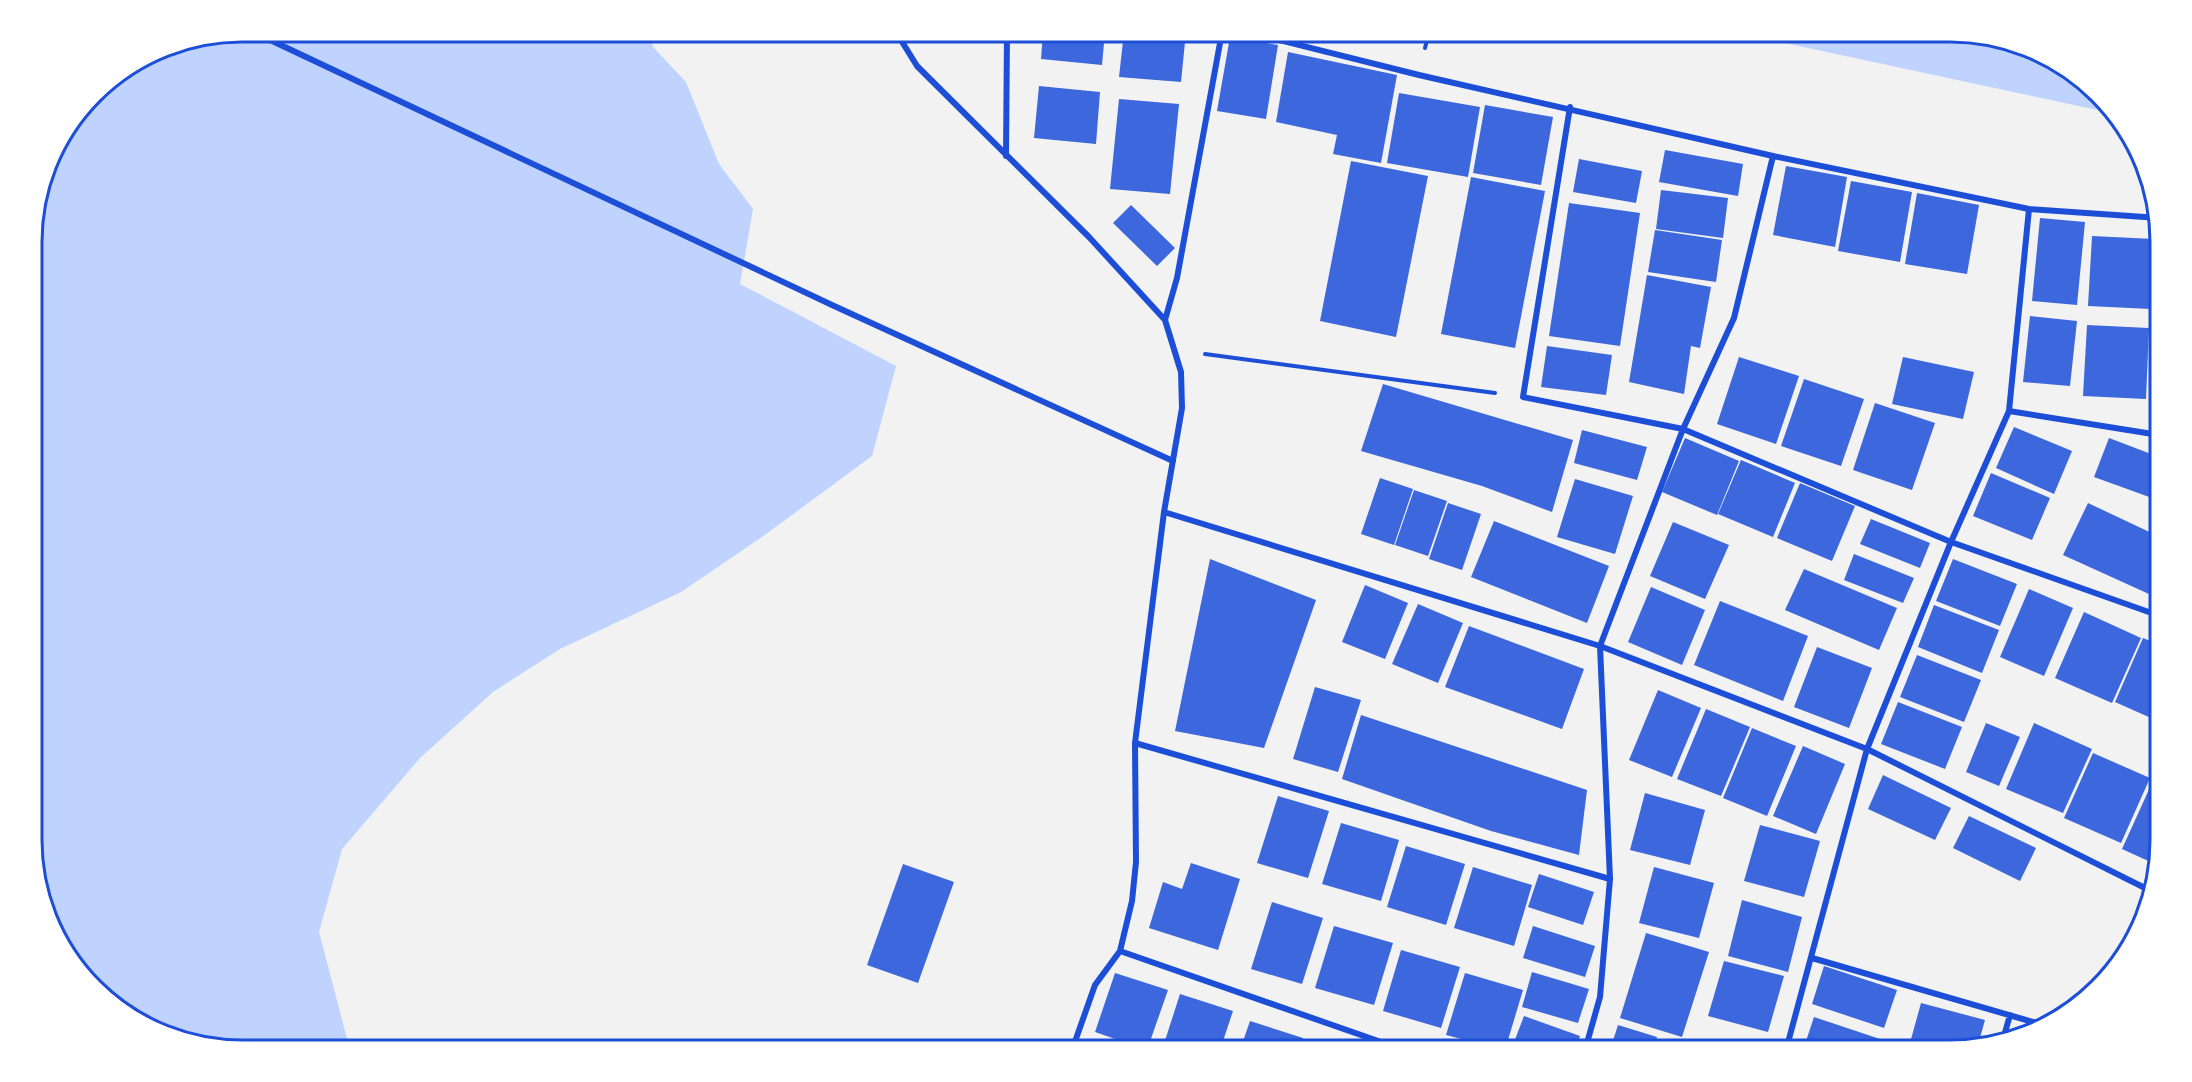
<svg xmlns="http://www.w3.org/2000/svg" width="2192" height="1082" viewBox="0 0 2192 1082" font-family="'Space Grotesk',sans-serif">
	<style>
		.water { fill: #bfd3fe }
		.building { fill: #3d67dc }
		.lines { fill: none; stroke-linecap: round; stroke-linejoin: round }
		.path { stroke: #1d4ed8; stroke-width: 4 }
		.minor { stroke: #1d4ed8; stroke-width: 6 }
		.rim { fill: none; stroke: #1d4ed8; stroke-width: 3 }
	</style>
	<rect width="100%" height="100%" fill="#f2f2f2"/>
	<path class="water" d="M 242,32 L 649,32 L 653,47 L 686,82 L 719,164 L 753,209 L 740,284 L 896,366 L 872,456 L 762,537 L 681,592 L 560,649 L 493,692 L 420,758 L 342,849 L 319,932 L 350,1050 L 242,1050 L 149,1029 L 75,968 L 33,868 L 32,228 L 53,149 L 103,84 L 162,47 Z
		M 1734,32 L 1950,32 L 2043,53 L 2111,113 Z"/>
	<path class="building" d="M 1043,32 L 1105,32 L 1102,65 L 1041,59 Z
		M 1124,32 L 1186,32 L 1181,82 L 1119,77 Z
		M 1230,37 L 1278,45 L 1266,119 L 1217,111 Z
		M 1288,52 L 1397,75 L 1381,163 L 1333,154 L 1337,135 L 1276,122 Z
		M 1039,86 L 1100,92 L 1096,144 L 1034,138 Z
		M 1399,93 L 1480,107 L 1468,177 L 1387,163 Z
		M 1119,99 L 1179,104 L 1170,194 L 1110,189 Z
		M 1485,105 L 1553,117 L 1541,185 L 1473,173 Z
		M 1665,150 L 1743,164 L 1738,196 L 1659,182 Z
		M 1579,159 L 1642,171 L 1636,203 L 1573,192 Z
		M 1351,161 L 1428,176 L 1396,337 L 1320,321 Z
		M 1786,166 L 1847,177 L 1835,247 L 1773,235 Z
		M 1471,177 L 1545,191 L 1515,348 L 1441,334 Z
		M 1851,181 L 1912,192 L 1900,262 L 1838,251 Z
		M 1661,190 L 1728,198 L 1723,238 L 1656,229 Z
		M 1917,193 L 1979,205 L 1967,274 L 1905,264 Z
		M 1569,203 L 1640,213 L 1620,346 L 1549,336 Z
		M 1131,205 L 1175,248 L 1157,266 L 1113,223 Z
		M 2040,218 L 2085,222 L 2077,305 L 2032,301 Z
		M 1655,230 L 1722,240 L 1716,282 L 1648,272 Z
		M 2092,236 L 2154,239 L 2151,309 L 2088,306 Z
		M 2157,259 L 2159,259 L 2159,307 L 2155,307 Z
		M 1647,275 L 1711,287 L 1700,348 L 1691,346 L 1684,394 L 1629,382 Z
		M 2030,316 L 2077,321 L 2070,386 L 2023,382 Z
		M 2087,325 L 2149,328 L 2146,399 L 2083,396 Z
		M 2154,337 L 2159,337 L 2159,408 L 2151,407 Z
		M 1547,346 L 1612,355 L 1606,395 L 1541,387 Z
		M 1739,357 L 1799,376 L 1776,444 L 1717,424 Z
		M 1903,357 L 1974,372 L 1963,419 L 1892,404 Z
		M 1804,379 L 1864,399 L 1841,466 L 1781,446 Z
		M 1383,384 L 1573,440 L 1552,512 L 1482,486 L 1361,451 Z
		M 1875,403 L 1935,423 L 1912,490 L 1853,470 Z
		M 2014,427 L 2072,451 L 2054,494 L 1996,468 Z
		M 1582,430 L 1647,447 L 1637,480 L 1574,463 Z
		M 1685,438 L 1739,461 L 1717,515 L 1662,492 Z
		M 2109,438 L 2159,457 L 2159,476 L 2152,498 L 2094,477 Z
		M 1741,460 L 1795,483 L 1773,537 L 1718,514 Z
		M 1991,473 L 2050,498 L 2032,540 L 1973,516 Z
		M 1380,478 L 1413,489 L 1394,545 L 1361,534 Z
		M 1575,479 L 1633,496 L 1615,554 L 1557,537 Z
		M 1800,483 L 1855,506 L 1832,561 L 1777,538 Z
		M 1414,490 L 1447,501 L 1428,556 L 1395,545 Z
		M 1448,503 L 1481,514 L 1462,570 L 1429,559 Z
		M 2088,503 L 2160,537 L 2160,599 L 2063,555 Z
		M 1871,519 L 1930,543 L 1920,568 L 1860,544 Z
		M 1494,521 L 1609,566 L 1587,623 L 1471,577 Z
		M 1673,522 L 1729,545 L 1705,599 L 1650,576 Z
		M 1854,554 L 1914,578 L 1903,603 L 1844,580 Z
		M 1210,559 L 1316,600 L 1264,748 L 1175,731 Z
		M 1953,559 L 2017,584 L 2000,626 L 1936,601 Z
		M 1804,569 L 1897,608 L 1879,650 L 1785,610 Z
		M 1365,585 L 1408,603 L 1385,659 L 1342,642 Z
		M 1651,587 L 1705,610 L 1682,665 L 1628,642 Z
		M 2029,589 L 2073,608 L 2044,676 L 2000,657 Z
		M 1720,601 L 1808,636 L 1783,701 L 1694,665 Z
		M 1418,604 L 1463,623 L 1438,683 L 1392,664 Z
		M 1934,605 L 1999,630 L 1982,673 L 1918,647 Z
		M 2084,612 L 2141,638 L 2112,703 L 2055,678 Z
		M 1469,626 L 1584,669 L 1562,729 L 1445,687 Z
		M 2143,638 L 2160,645 L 2160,722 L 2115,702 Z
		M 1817,647 L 1872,668 L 1849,728 L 1794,707 Z
		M 1917,655 L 1981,680 L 1964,722 L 1900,697 Z
		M 1315,687 L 1361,700 L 1338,772 L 1293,759 Z
		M 1658,690 L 1701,708 L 1672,777 L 1629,760 Z
		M 1898,702 L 1962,727 L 1945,769 L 1881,744 Z
		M 1706,709 L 1750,727 L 1721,796 L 1677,779 Z
		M 1361,715 L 1587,790 L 1579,855 L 1491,831 L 1342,779 Z
		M 1986,723 L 2020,737 L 1999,786 L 1966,772 Z
		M 2034,723 L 2092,749 L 2063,813 L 2006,789 Z
		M 1752,728 L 1796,746 L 1767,816 L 1723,798 Z
		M 1803,746 L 1845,764 L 1816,834 L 1773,816 Z
		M 2093,753 L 2150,778 L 2121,843 L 2064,818 Z
		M 1883,775 L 1951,808 L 1935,840 L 1868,809 Z
		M 2151,785 L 2160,789 L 2160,841 L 2155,864 L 2122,849 Z
		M 1645,793 L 1705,810 L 1690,865 L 1630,850 Z
		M 1278,796 L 1329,811 L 1308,878 L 1257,863 Z
		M 1969,816 L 2036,848 L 2020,881 L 1953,848 Z
		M 1341,823 L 1399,840 L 1381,901 L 1322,884 Z
		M 1760,825 L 1820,841 L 1804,897 L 1744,881 Z
		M 1406,846 L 1465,864 L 1446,925 L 1387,907 Z
		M 1191,863 L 1240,879 L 1218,950 L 1149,928 L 1163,882 L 1182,889 Z
		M 903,864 L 954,882 L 918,983 L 867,965 Z
		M 1473,867 L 1532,885 L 1514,946 L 1454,928 Z
		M 1654,867 L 1714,883 L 1699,938 L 1639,923 Z
		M 1539,874 L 1594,892 L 1583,925 L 1528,907 Z
		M 1742,900 L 1802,917 L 1788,972 L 1728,956 Z
		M 1272,902 L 1323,918 L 1302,984 L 1251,969 Z
		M 1334,926 L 1393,943 L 1374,1005 L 1315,988 Z
		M 1533,926 L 1595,946 L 1585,977 L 1523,958 Z
		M 1646,933 L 1709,952 L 1682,1037 L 1620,1018 Z
		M 1401,950 L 1460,967 L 1441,1028 L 1383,1011 Z
		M 1724,961 L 1784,976 L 1768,1032 L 1708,1016 Z
		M 1824,966 L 1897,990 L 1884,1028 L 1812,1004 Z
		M 1532,972 L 1589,989 L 1578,1023 L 1522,1007 Z
		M 1115,973 L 1168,990 L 1147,1050 L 1095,1032 Z
		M 1465,973 L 1523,990 L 1505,1050 L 1446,1035 Z
		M 1180,994 L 1233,1011 L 1220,1050 L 1162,1050 Z
		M 1921,1003 L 1985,1020 L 1978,1045 L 1964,1050 L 1908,1050 Z
		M 1524,1016 L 1580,1036 L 1575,1050 L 1511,1050 Z
		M 1814,1017 L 1886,1041 L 1883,1050 L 1803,1050 Z
		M 1250,1021 L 1303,1038 L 1299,1050 L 1240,1050 Z
		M 1618,1025 L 1657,1037 L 1653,1050 L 1610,1050 Z
		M 1318,1043 L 1339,1050 L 1315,1050 Z"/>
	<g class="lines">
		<path class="path" d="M 1425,48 L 1429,32
			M 1205,354 L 1495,393"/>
		<path class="minor" d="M 253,32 L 832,305 L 1173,461
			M 896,32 L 917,66 L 1089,237 L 1165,320 L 1181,372 L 1182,408 L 1164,512 L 1135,743 L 1136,862 L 1132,901 L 1120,951 L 1095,985 L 1072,1050
			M 1247,32 L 1419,75 L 1773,156 L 2029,209 L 2159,218
			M 1570,107 L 1523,397 L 1683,429 L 1951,542 L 2160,616
			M 1006,156 L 1007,32
			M 1165,320 L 1177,278 L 1222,32
			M 2009,411 L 2159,435
			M 1164,512 L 1600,646 L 1867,749 L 2149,890
			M 1135,743 L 1610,879
			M 1120,951 L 1404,1050
			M 1812,958 L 2040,1024
			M 2004,1036 L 2010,1015
			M 1585,1050 L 1600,997 L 1610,879 L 1600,646 L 1683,429 L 1734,318 L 1773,156
			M 1786,1050 L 1867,749 L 1951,542 L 2009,411 L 2029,209"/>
	</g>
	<path d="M0 0H2192V1082H0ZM242 42H1950A200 200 0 0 1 2150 242V840A200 200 0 0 1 1950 1040H242A200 200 0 0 1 42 840V242A200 200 0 0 1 242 42Z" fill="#fff" fill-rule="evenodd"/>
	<path class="rim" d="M242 42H1950A200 200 0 0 1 2150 242V840A200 200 0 0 1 1950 1040H242A200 200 0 0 1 42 840V242A200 200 0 0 1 242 42Z"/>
</svg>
